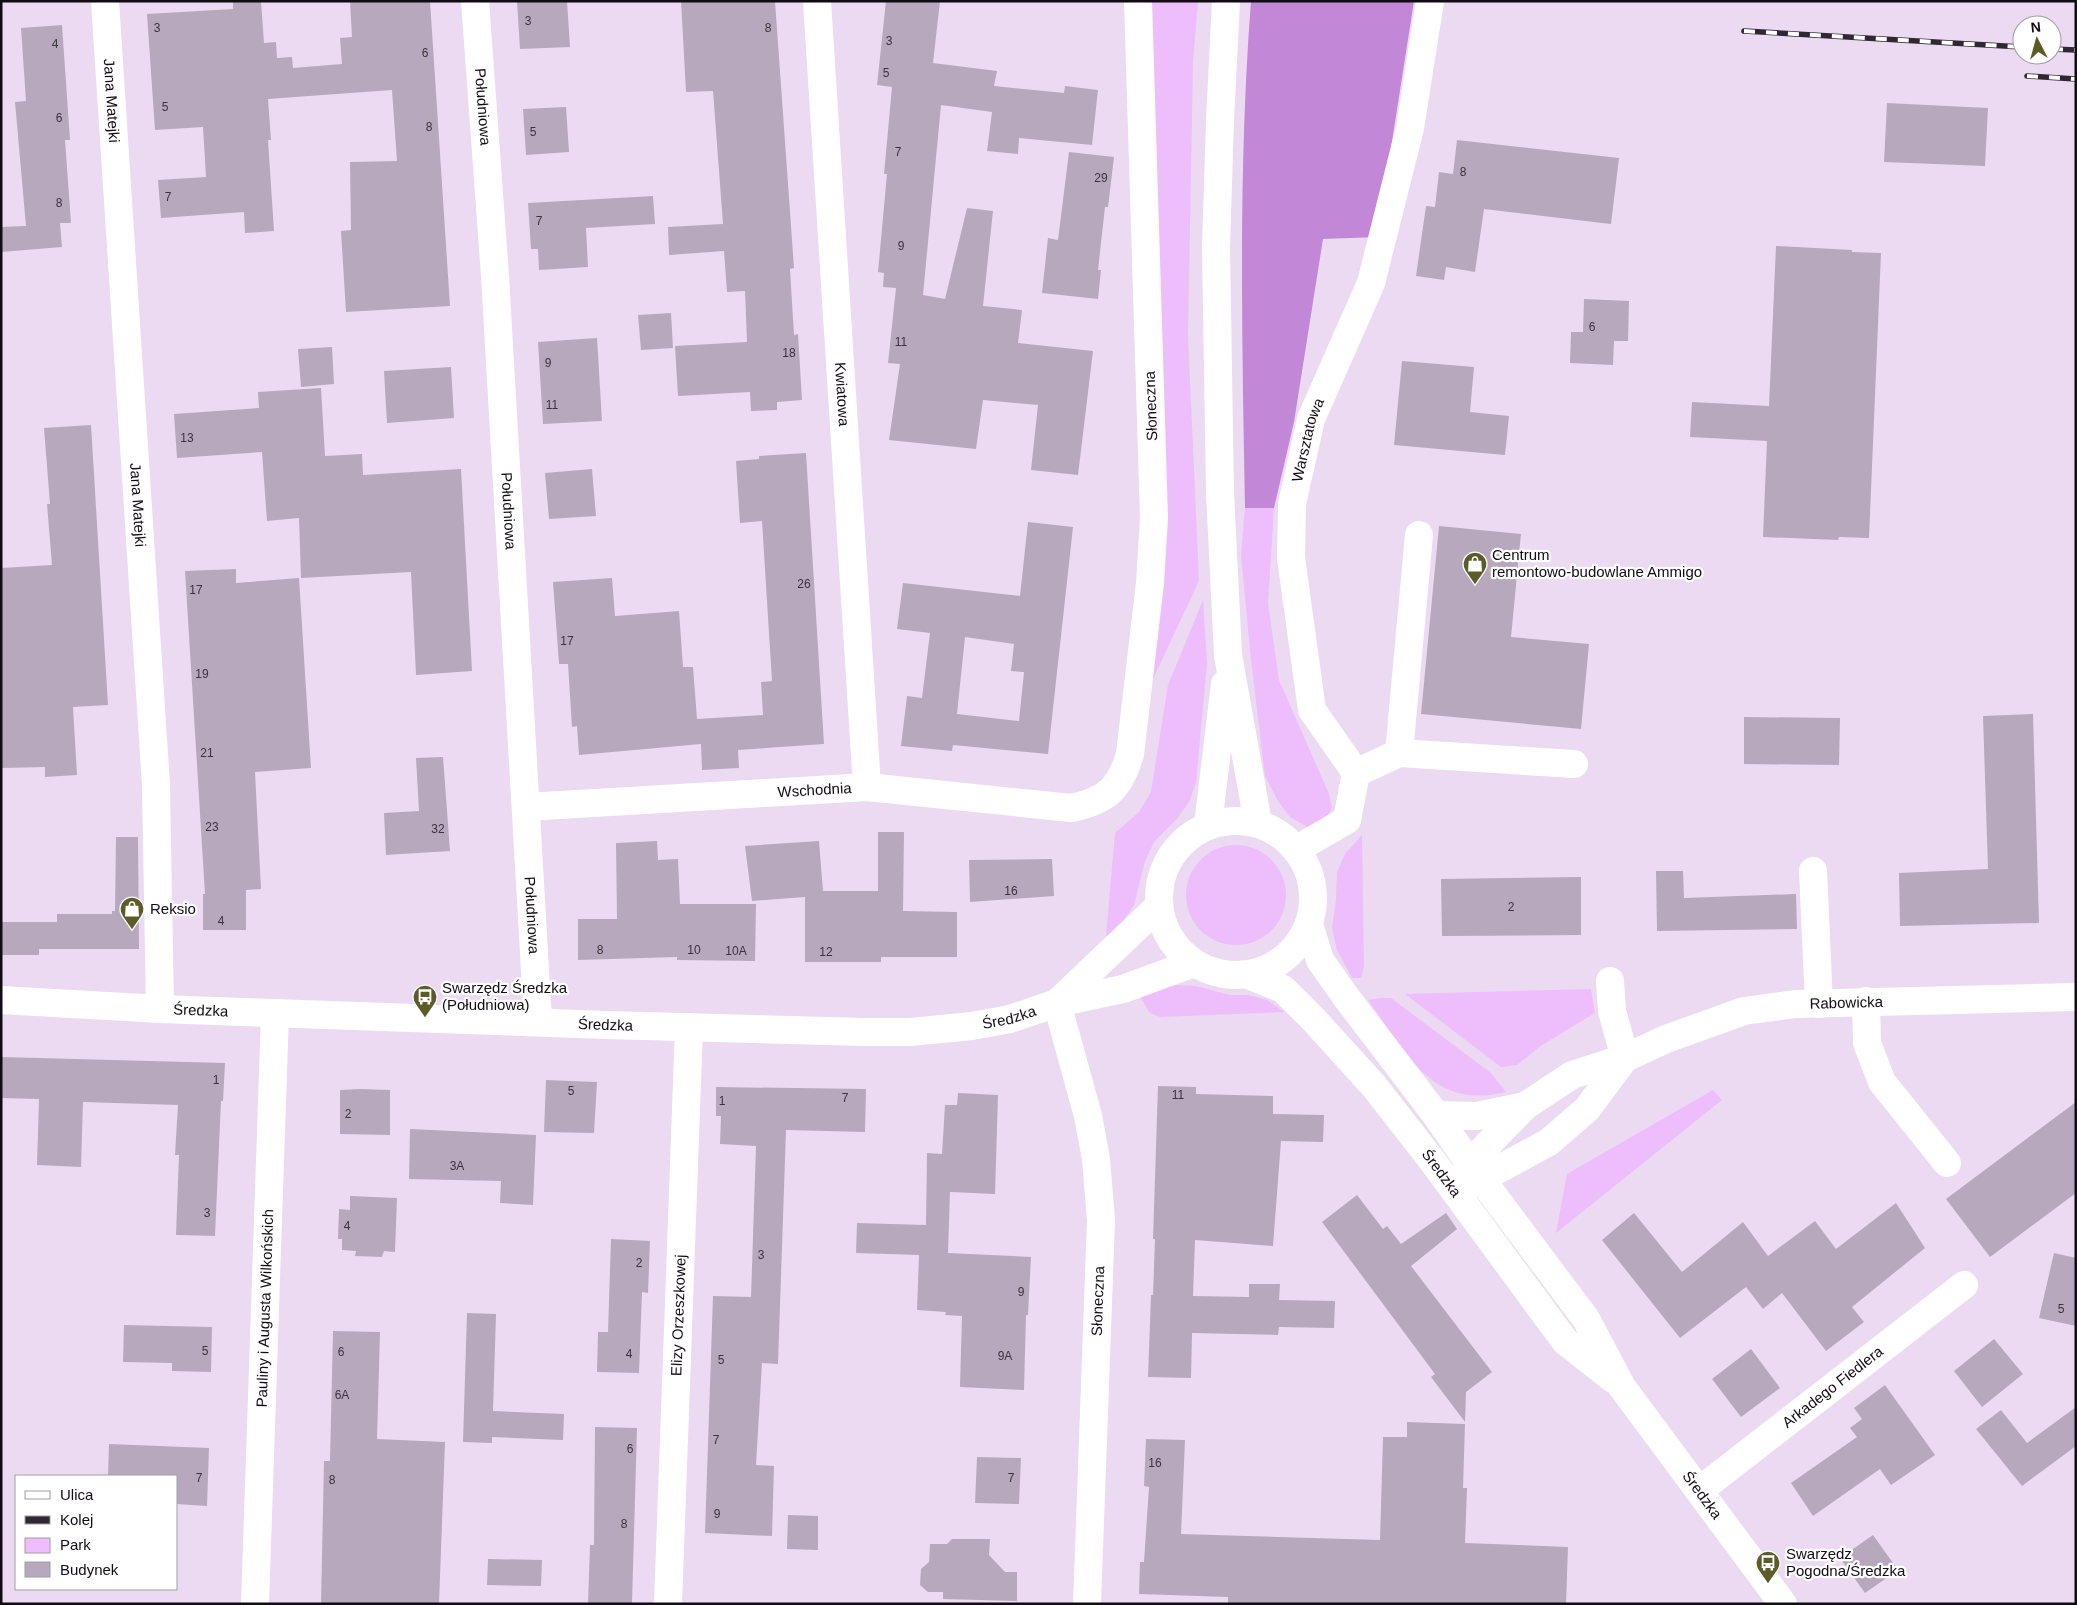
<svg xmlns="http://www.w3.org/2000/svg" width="2077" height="1605" viewBox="0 0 2077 1605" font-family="Helvetica,sans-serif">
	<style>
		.green { fill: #edbdfc }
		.forest { fill: #c287d6 }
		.building { fill: #b8a8be; fill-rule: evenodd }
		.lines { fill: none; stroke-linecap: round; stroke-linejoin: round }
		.minor { stroke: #fff; stroke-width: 28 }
		.rail-casing { stroke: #2f2832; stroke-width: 5.5 }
		.rail { stroke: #fff; stroke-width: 4; stroke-dasharray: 11; stroke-linecap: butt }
		.labels { text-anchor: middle; stroke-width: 4.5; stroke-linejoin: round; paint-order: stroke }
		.number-label { font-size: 12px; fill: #3b323e }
		.street-label { font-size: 15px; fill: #110b13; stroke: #fff }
		.poi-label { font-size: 15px; fill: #110b13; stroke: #fff; text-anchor: start }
	</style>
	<rect width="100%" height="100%" fill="#ecdaf2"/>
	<path class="green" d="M 1144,1 L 1198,1 L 1193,61 L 1188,336 L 1199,581 L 1152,681 Z
		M 1245,508 L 1274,508 L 1268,603 L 1279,680 L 1329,794 L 1332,808 L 1327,817 L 1314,827 L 1307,827 L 1290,817 L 1278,801 L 1265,776 L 1251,660 L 1241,555 Z
		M 1203,600 L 1207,664 L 1196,783 L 1189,802 L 1177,819 L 1154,842 L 1145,861 L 1134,905 L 1123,922 L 1106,937 L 1115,833 L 1139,812 L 1151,792 L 1168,685 Z
		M 1362,835 L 1364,966 L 1361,978 L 1352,978 L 1337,950 L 1332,928 L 1336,899 L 1337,872 L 1345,854 Z
		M1186 895a50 50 0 1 1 100 0a50 50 0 1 1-100 0Z
		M 1173,985 L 1196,986 L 1230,995 L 1248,995 L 1267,1000 L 1284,1012 L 1160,1017 L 1150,1013 L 1137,992 Z
		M 1591,989 L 1595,1013 L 1542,1045 L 1517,1065 L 1501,1067 L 1405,994 Z
		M 1381,998 L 1391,998 L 1491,1073 L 1506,1092 C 1431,1111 1405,1051 1368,1000 Z
		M 1713,1090 L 1722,1100 L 1556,1233 L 1567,1174 Z"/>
	<path class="forest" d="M 1251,1 L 1414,1 L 1377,237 L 1323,239 L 1294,422 L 1274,508 L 1245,508 C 1242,339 1238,170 1251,1 Z"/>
	<path class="building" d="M 233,1 L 261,1 L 264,43 L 276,42 L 277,58 L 292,57 L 293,68 L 342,64 L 340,38 L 352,37 L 350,1 L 430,1 L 450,306 L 346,312 L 341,231 L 351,230 L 350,162 L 397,161 L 392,90 L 268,99 L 271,140 L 268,140 L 274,231 L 245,233 L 244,212 L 161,218 L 158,180 L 206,177 L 203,127 L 155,130 L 147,14 L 233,9 Z
		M 517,1 L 567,1 L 570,47 L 520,49 Z
		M 681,1 L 775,1 L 794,268 L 790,269 L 794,335 L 798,334 L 802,400 L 777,402 L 777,410 L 751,411 L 750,392 L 678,396 L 675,346 L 747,342 L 745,291 L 727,292 L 724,251 L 669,255 L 668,227 L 723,224 L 713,91 L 686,92 Z
		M 886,1 L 940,1 L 933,63 L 997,71 L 994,86 L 1064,93 L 1065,86 L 1098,90 L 1092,145 L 1019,138 L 1018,154 L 987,151 L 992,112 L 941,105 L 923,295 L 945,299 L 967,208 L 993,211 L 983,306 L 1022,310 L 1018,343 L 1093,351 L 1078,475 L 1031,470 L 1038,405 L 983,400 L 976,449 L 889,440 L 900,364 L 888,363 L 896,288 L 883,287 L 884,273 L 878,272 L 887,174 L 884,174 L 892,87 L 877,85 Z
		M 62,25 L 70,140 L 65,140 L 71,223 L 60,223 L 62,247 L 1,252 L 1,227 L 26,226 L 15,102 L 26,101 L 21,28 Z
		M 1887,103 L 1988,108 L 1985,166 L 1884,162 Z
		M 566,107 L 569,152 L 526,155 L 523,109 Z
		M 1457,140 L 1619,158 L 1611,224 L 1484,209 L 1475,272 L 1446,267 L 1444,280 L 1416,276 L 1426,206 L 1435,207 L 1439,172 L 1453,174 Z
		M 1069,152 L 1114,157 L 1108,207 L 1105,207 L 1098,270 L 1101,270 L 1098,299 L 1042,293 L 1048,238 L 1058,240 Z
		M 653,196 L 655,224 L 586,228 L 588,267 L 539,270 L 538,249 L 531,249 L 528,203 Z
		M 1776,246 L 1852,250 L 1852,252 L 1881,253 L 1869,538 L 1839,537 L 1838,540 L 1763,537 L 1767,441 L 1690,437 L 1692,402 L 1769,406 Z
		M 1584,299 L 1629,301 L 1628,341 L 1614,341 L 1613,365 L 1570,363 L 1571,332 L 1583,332 Z
		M 671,313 L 673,348 L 641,350 L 638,315 Z
		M 597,338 L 602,421 L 543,424 L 538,342 Z
		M 332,347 L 334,384 L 301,387 L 298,349 Z
		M 1402,361 L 1474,367 L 1470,412 L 1509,416 L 1505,455 L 1394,445 Z
		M 451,367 L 454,418 L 387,423 L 384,371 Z
		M 321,388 L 325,456 L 362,454 L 363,475 L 461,469 L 472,671 L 416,675 L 411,572 L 301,578 L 299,518 L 267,521 L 262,452 L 177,458 L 174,414 L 259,408 L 258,392 Z
		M 91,425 L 108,705 L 73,707 L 77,775 L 45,777 L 45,767 L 1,768 L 1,568 L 52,565 L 47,504 L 50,504 L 44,428 Z
		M 806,453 L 824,744 L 738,750 L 739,768 L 702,770 L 701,744 L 579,755 L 577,726 L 572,727 L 568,664 L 559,664 L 553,582 L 612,578 L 615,616 L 679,611 L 683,667 L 693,667 L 697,719 L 763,715 L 761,682 L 772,681 L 762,521 L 740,523 L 736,461 L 759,459 L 759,456 Z
		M 592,469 L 596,516 L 549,519 L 545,473 Z
		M 1028,522 L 1073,527 L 1048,754 L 953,745 L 952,751 L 901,746 L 907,696 L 922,698 L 930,633 L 897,629 L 903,583 L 1020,596 ZM 965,637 L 1014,644 L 1011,671 L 1024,672 L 1019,721 L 957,714 Z
		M 1439,526 L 1521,534 L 1511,637 L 1589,644 L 1581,729 L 1421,714 Z
		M 236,569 L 236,583 L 299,578 L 311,768 L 255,772 L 261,889 L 246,890 L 246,930 L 203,930 L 203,894 L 205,894 L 185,571 Z
		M 2033,714 L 2039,923 L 1900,926 L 1899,873 L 1988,869 L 1983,716 Z
		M 1744,717 L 1840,718 L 1839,765 L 1744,764 Z
		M 443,757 L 450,851 L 386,855 L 384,813 L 419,811 L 416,758 Z
		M 878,832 L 904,832 L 903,911 L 957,912 L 957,957 L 881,957 L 881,962 L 805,962 L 805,897 L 752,901 L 745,846 L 819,841 L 823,891 L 878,891 Z
		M 116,837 L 138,837 L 139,949 L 39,949 L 39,955 L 1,955 L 1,922 L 57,922 L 57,914 L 112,914 L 112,911 L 115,911 Z
		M 657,841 L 658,860 L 678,859 L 680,904 L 756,904 L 755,961 L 677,960 L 677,957 L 578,960 L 578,919 L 617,919 L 616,843 Z
		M 1052,859 L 1054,896 L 970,902 L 969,860 Z
		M 1656,871 L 1683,871 L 1684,898 L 1796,894 L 1797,929 L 1657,931 Z
		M 1581,877 L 1581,935 L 1442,936 L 1441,879 Z
		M 1,1057 L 225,1063 L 223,1101 L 221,1101 L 215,1236 L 176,1235 L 179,1155 L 175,1155 L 178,1105 L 83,1102 L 81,1167 L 37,1165 L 39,1099 L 1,1098 Z
		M 546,1080 L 597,1082 L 594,1133 L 544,1132 Z
		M 1158,1086 L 1196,1087 L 1196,1094 L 1273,1096 L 1273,1114 L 1324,1115 L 1323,1142 L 1281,1141 L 1273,1246 L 1195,1240 L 1193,1296 L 1249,1297 L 1249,1284 L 1280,1284 L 1279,1300 L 1335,1301 L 1334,1328 L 1279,1327 L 1278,1335 L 1192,1333 L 1191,1378 L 1148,1377 L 1151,1295 L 1153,1295 L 1155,1239 L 1153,1239 Z
		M 716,1087 L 866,1089 L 865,1132 L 786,1130 L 778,1364 L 762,1363 L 756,1465 L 774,1466 L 772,1536 L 705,1533 L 713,1296 L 751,1297 L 756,1146 L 720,1144 L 721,1116 L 716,1116 Z
		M 360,1089 L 390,1090 L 390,1135 L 340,1134 L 340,1090 Z
		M 958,1093 L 998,1095 L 995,1194 L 950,1192 L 948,1253 L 1031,1257 L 1028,1315 L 1026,1315 L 1024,1390 L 960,1387 L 962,1316 L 945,1315 L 946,1312 L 917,1310 L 919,1255 L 856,1253 L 857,1223 L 926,1225 L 927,1153 L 942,1154 L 945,1105 L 957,1105 Z
		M 2076,1102 L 2076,1193 L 1990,1257 L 1946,1199 Z
		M 410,1129 L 536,1135 L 533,1205 L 500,1203 L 501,1181 L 409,1179 Z
		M 1357,1195 L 1383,1229 L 1387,1226 L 1401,1244 L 1446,1213 L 1457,1229 L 1411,1266 L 1492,1372 L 1466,1392 L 1465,1422 L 1431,1377 L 1435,1374 L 1322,1222 Z
		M 350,1196 L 397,1198 L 395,1252 L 384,1251 L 382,1257 L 355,1256 L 356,1251 L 342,1250 L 342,1239 L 338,1239 L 339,1209 L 350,1210 Z
		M 1896,1203 L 1925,1248 L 1852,1307 L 1864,1322 L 1826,1351 L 1782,1293 L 1763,1309 L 1746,1287 L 1680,1338 L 1602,1240 L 1634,1213 L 1682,1272 L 1743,1222 L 1768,1256 L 1815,1221 L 1836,1249 Z
		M 611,1239 L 650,1241 L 648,1293 L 642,1292 L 639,1373 L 597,1372 L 598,1332 L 608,1332 Z
		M 2054,1253 L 2076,1258 L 2076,1326 L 2039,1318 Z
		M 467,1313 L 496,1314 L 493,1411 L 564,1414 L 563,1440 L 492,1437 L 492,1443 L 463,1442 Z
		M 124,1325 L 212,1327 L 211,1372 L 172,1371 L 172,1363 L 123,1362 Z
		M 333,1331 L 380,1332 L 377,1439 L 445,1442 L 439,1604 L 321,1604 L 324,1461 L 330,1461 Z
		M 1994,1339 L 2023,1374 L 1982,1407 L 1954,1371 Z
		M 1751,1349 L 1780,1388 L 1741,1417 L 1712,1379 Z
		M 1885,1385 L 1935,1455 L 1891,1485 L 1880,1469 L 1813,1516 L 1791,1483 L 1857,1437 L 1850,1428 L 1862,1419 L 1854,1408 Z
		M 2076,1407 L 2076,1446 L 2022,1486 L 1976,1429 L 2001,1410 L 2027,1443 Z
		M 1407,1422 L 1465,1424 L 1463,1488 L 1467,1488 L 1465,1543 L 1568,1547 L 1566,1604 L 1228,1604 L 1228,1597 L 1139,1594 L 1140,1562 L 1144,1562 L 1149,1487 L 1144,1486 L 1146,1439 L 1185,1440 L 1181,1534 L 1380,1540 L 1383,1437 L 1407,1437 Z
		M 595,1427 L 637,1428 L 632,1604 L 588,1604 L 590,1545 L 594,1545 Z
		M 109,1444 L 209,1448 L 207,1506 L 176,1504 L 176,1476 L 108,1476 Z
		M 977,1457 L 1021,1458 L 1019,1504 L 975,1503 Z
		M 788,1515 L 818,1516 L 818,1550 L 787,1549 Z
		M 1873,1535 L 1898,1570 L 1865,1593 L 1840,1558 Z
		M 952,1539 L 990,1539 L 989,1555 L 1005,1572 L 1017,1572 L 1017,1601 L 943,1599 L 943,1592 L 928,1592 L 920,1585 L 921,1569 L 929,1562 L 930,1544 L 947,1544 Z
		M 488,1559 L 542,1560 L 541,1586 L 487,1585 Z"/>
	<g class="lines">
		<g class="minor">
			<path id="s1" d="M 105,1 L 156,785 L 160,1009"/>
			<path id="s2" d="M 475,1 L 495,276 L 538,1022"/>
			<path id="s3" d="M 817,1 L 867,787"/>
			<path d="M 1226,1 L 1220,121 L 1216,247 L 1220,493 L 1228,655 L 1258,823"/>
			<path d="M 1399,753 L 1419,535"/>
			<path d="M 1356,773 L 1399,753 L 1574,764"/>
			<path id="s4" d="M 526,807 L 867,787 L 1071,808 C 1106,801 1120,789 1130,754 L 1150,583 L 1154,518 L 1138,1"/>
			<circle cx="1236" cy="898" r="77"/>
			<path d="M 1208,825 L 1225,684"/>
			<path id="s5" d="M 1297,849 L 1347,820 L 1356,773 L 1312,710 L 1291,558 L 1292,504 L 1311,419 L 1371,283 L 1410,128 L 1430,1"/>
			<path d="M 1813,871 L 1819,1004"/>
			<path id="s6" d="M 1309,924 L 1320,960 L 1346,997 L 1436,1115 L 1470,1164 L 1568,1295 L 1586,1319 L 1622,1387 L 1783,1604"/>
			<path id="s7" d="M 1248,975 L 1283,989 L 1314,1020 L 1374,1086 L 1434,1163 L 1565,1341 L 1613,1379"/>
			<path d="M 1610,981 L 1612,1011 L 1625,1058"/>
			<path id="s8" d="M 1,1000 L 160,1009 L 606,1025 L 864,1032 L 910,1032 L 972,1026 L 1010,1019 L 1057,1003 L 1123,989 L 1194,963"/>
			<path d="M 1866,1001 L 1867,1043 L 1882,1082 L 1947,1163"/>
			<path d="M 1057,1003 L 1088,1116 L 1096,1159 L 1101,1220 L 1087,1604"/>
			<path d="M 1057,1003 L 1159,906"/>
			<path d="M 1436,1115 L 1477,1116 L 1525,1106"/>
			<path d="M 1466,1187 L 1549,1142 L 1587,1109 L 1625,1058"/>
			<path id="s9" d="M 1456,1192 L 1470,1164 L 1493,1139 L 1525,1106 L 1572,1075 L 1625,1058 L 1666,1039 L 1744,1011 L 1796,1004 L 2076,997"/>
			<path id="s10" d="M 1700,1490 L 1964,1285"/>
			<path id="s11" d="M 255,1604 L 275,1013"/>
			<path id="s12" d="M 668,1604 L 689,1027"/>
		</g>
		<defs>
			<path id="rail" d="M 1744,31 L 2022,47
				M 2052,49 L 2076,50
				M 2027,76 L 2076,79"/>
		</defs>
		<use href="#rail" class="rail-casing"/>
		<use href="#rail" class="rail"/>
	</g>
	<defs>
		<symbol id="shop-pin" viewBox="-11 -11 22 30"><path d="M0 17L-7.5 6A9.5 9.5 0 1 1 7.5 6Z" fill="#5d5c29" stroke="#fff"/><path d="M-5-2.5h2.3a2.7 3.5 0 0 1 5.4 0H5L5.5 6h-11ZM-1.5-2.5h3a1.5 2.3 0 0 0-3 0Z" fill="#fff"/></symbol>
		<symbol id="bus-pin" viewBox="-11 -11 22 30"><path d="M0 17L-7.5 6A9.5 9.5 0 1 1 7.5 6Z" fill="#5d5c29" stroke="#fff"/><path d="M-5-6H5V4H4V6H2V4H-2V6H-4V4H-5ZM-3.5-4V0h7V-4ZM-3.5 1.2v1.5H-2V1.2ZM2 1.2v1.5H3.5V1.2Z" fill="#fff"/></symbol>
	</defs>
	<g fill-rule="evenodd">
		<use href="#shop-pin" x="1461" y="550" width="28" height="38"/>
		<use href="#shop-pin" x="118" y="895" width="28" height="38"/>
		<use href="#bus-pin" x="411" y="983" width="28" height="38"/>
		<use href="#bus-pin" x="1754" y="1549" width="28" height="38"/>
	</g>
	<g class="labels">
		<g class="number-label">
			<text x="528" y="25">3</text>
			<text x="157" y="32">3</text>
			<text x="768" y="32">8</text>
			<text x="889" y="45">3</text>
			<text x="55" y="48">4</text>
			<text x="425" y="57">6</text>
			<text x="886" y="77">5</text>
			<text x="165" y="111">5</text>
			<text x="59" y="122">6</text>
			<text x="429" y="131">8</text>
			<text x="533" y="136">5</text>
			<text x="898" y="156">7</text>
			<text x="1463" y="176">8</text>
			<text x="1101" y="182">29</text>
			<text x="168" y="201">7</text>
			<text x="59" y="207">8</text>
			<text x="539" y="225">7</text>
			<text x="901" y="250">9</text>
			<text x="1592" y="331">6</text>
			<text x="901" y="346">11</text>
			<text x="789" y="357">18</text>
			<text x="548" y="367">9</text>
			<text x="552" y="409">11</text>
			<text x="187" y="442">13</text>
			<text x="804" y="588">26</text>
			<text x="196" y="594">17</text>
			<text x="567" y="645">17</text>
			<text x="202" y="678">19</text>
			<text x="207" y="757">21</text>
			<text x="212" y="831">23</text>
			<text x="438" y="833">32</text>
			<text x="1011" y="895">16</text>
			<text x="1511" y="911">2</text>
			<text x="221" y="925">4</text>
			<text x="600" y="954">8</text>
			<text x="694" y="954">10</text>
			<text x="736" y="955">10A</text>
			<text x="826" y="956">12</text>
			<text x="216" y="1084">1</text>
			<text x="571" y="1095">5</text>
			<text x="1178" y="1099">11</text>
			<text x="845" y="1102">7</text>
			<text x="722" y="1105">1</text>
			<text x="348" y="1118">2</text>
			<text x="457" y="1170">3A</text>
			<text x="207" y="1217">3</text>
			<text x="347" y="1230">4</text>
			<text x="761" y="1259">3</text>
			<text x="639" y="1267">2</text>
			<text x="1021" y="1296">9</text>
			<text x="2061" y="1313">5</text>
			<text x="205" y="1355">5</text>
			<text x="341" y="1356">6</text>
			<text x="629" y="1358">4</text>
			<text x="1005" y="1360">9A</text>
			<text x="721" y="1364">5</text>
			<text x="342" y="1399">6A</text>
			<text x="716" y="1444">7</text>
			<text x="630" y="1453">6</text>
			<text x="1155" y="1467">16</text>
			<text x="199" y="1482">7</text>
			<text x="1011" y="1482">7</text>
			<text x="332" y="1484">8</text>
			<text x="717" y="1518">9</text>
			<text x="624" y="1528">8</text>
		</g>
		<g class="street-label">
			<text dy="5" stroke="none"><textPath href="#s1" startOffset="100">Jana Matejki</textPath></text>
			<text dy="5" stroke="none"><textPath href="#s2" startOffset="106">Południowa</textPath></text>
			<text dy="5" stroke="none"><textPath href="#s3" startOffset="394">Kwiatowa</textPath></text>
			<text transform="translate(1151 406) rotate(-92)" y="5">Słoneczna</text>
			<text dy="5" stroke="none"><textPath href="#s5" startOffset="456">Warsztatowa</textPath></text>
			<text dy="5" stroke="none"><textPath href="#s1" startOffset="505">Jana Matejki</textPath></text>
			<text dy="5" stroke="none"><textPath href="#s2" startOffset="511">Południowa</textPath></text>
			<text dy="5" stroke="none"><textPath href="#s4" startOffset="289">Wschodnia</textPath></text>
			<text dy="5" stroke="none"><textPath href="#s2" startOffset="916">Południowa</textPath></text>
			<text dy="5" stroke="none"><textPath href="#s9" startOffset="454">Rabowicka</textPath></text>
			<text dy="5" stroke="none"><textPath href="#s8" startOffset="200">Średzka</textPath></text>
			<text dy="5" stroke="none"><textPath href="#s8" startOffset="1010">Średzka</textPath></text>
			<text dy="5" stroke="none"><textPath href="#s8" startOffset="605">Średzka</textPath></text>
			<text dy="5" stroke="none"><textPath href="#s7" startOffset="281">Średzka</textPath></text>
			<text transform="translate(1098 1301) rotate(-88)" y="5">Słoneczna</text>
			<text dy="5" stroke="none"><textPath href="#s11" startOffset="296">Pauliny i Augusta Wilkońskich</textPath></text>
			<text dy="5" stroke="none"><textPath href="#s12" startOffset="289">Elizy Orzeszkowej</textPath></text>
			<text dy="5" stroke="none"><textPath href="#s10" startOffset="168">Arkadego Fiedlera</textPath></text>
			<text dy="5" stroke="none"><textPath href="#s6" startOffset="696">Średzka</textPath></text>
		</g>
		<g class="poi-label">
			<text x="1492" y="560">Centrum<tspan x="1492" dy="17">remontowo-budowlane Ammigo</tspan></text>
			<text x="150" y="914">Reksio</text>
			<text x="442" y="993">Swarzędz Średzka<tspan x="442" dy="17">(Południowa)</tspan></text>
			<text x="1786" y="1559">Swarzędz<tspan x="1786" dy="17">Pogodna/Średzka</tspan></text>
		</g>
	</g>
	<rect width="2077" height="1605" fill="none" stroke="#110b13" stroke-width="5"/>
	<rect x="15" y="1475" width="162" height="115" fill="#ffffff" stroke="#a09da1"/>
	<rect x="25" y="1491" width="25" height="8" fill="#ffffff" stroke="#a09da1"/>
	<text x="60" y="1500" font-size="15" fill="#110b13">Ulica</text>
	<rect x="25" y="1516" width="25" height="8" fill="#2f2832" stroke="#a09da1"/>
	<text x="60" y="1525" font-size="15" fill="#110b13">Kolej</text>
	<rect x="25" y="1538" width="25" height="15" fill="#edbdfc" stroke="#a09da1"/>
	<text x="60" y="1550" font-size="15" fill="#110b13">Park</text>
	<rect x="25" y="1562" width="25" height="15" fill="#b8a8be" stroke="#a09da1"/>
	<text x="60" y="1575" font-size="15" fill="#110b13">Budynek</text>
	<g transform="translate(2037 40) rotate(354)"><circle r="24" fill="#ffffff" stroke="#a09da1"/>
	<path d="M0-4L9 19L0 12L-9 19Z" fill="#5d5c29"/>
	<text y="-8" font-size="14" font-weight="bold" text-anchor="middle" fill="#110b13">N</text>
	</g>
</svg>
